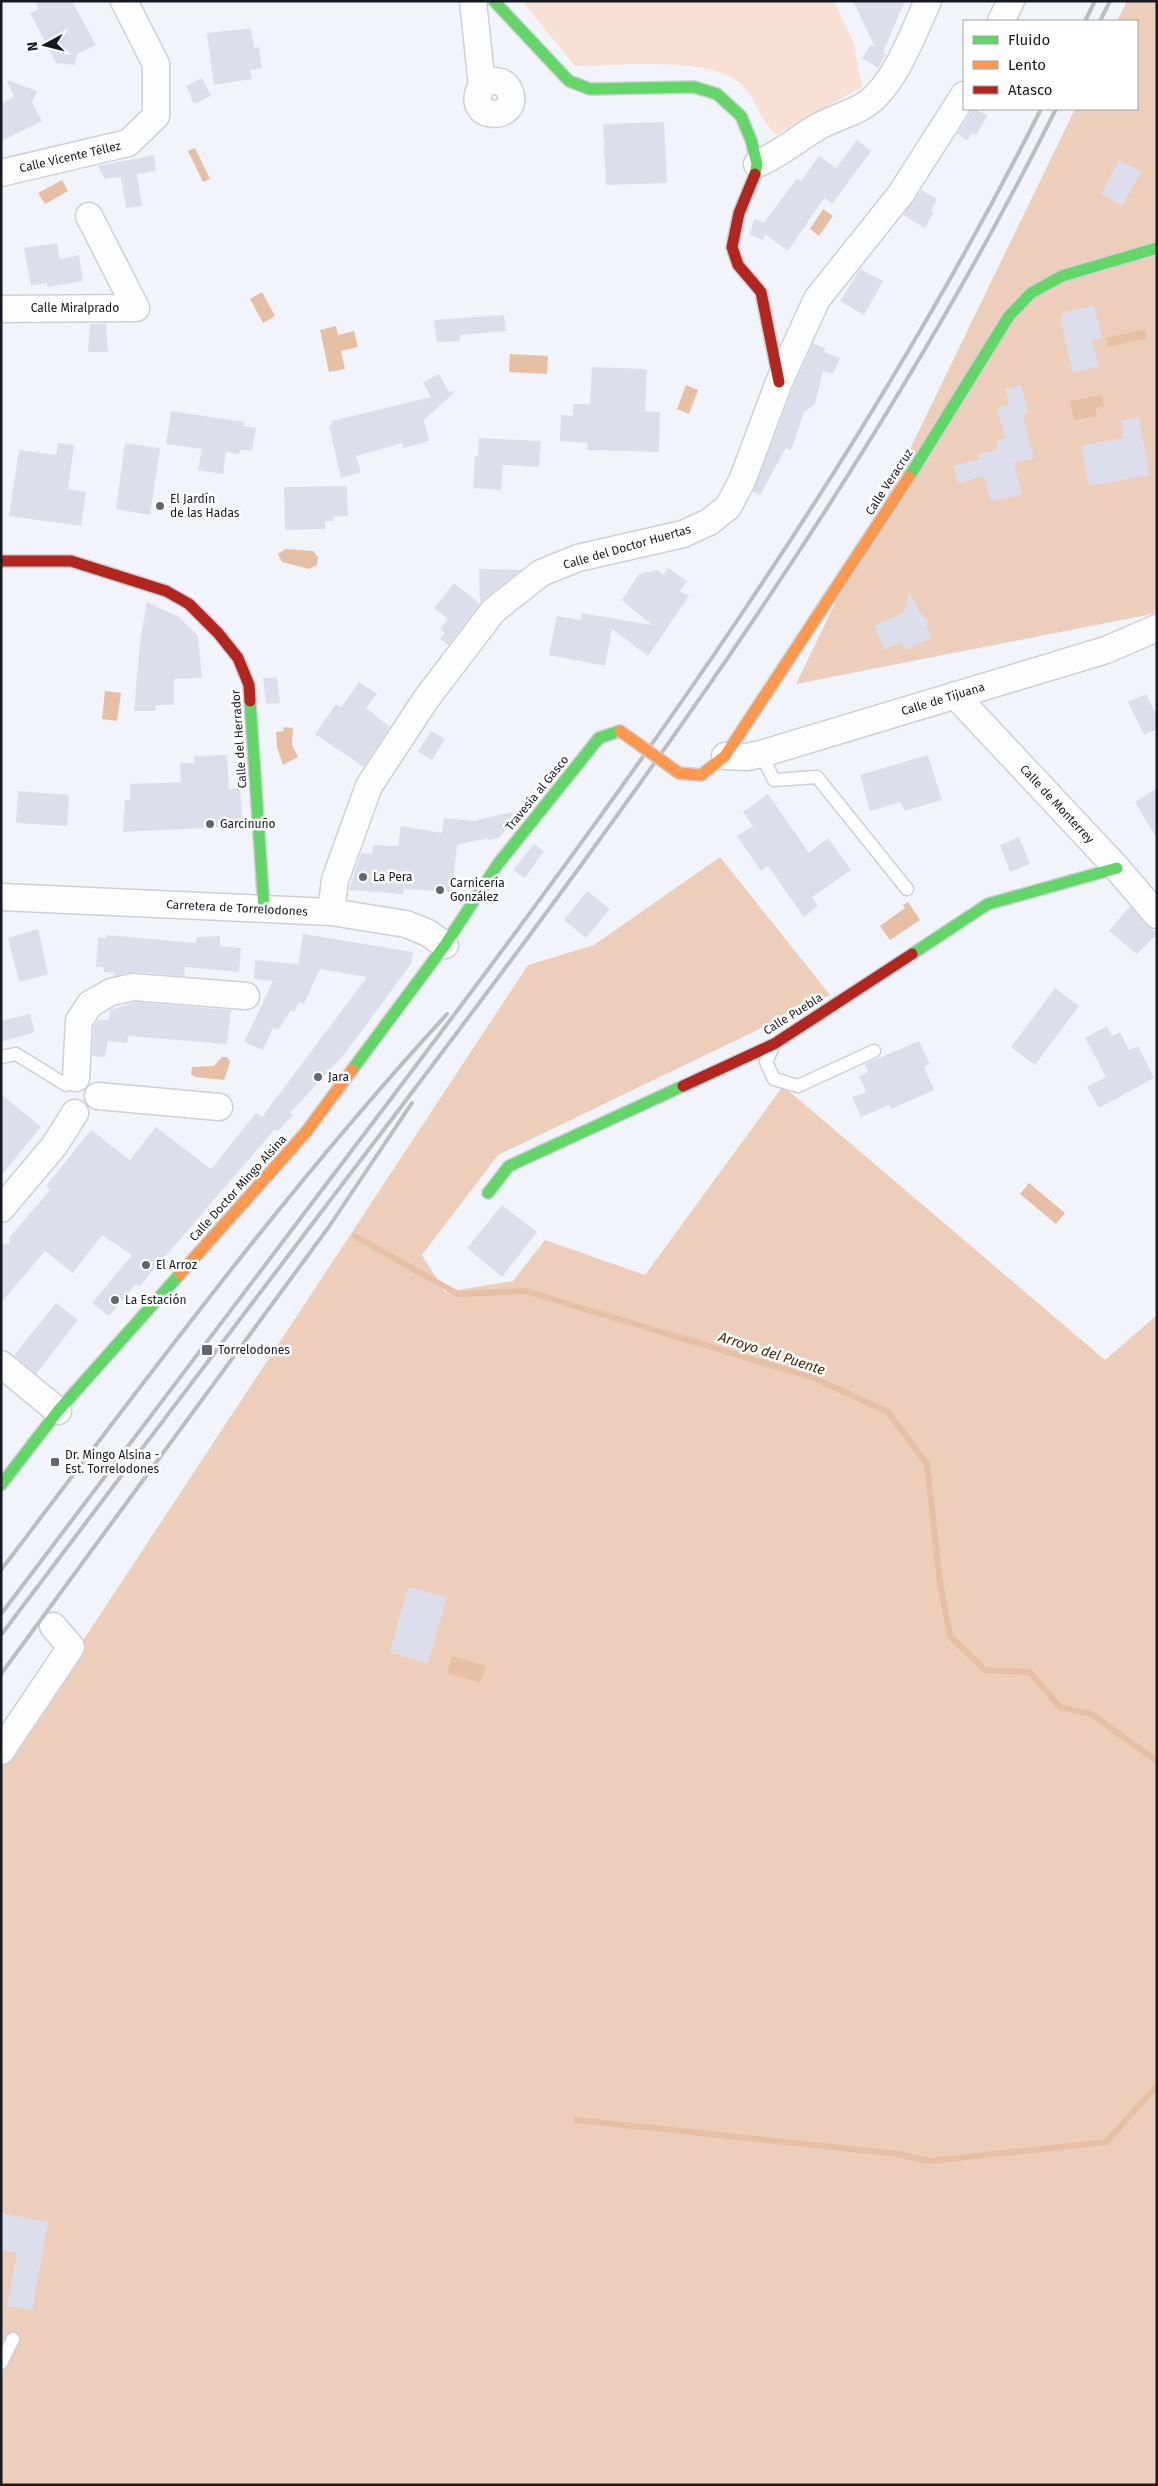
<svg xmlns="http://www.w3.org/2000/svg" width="1158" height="2486" viewBox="0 0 1158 2486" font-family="'Fira Sans',sans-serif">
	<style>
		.green { fill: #f8e1d4 }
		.forest { fill: #edceba }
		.water { fill: #e7bfa4 }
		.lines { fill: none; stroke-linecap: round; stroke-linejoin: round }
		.stream { stroke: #e7bfa4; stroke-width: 6 }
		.building { fill: #dcdeec }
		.lane-casing { stroke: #cecfd9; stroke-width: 15 }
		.street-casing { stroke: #cecfd9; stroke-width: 29 }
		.fast-casing { stroke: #cecfd9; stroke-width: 14 }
		.slow-casing { stroke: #cecfd9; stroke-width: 14 }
		.jam-casing { stroke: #cecfd9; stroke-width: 14 }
		.lane { stroke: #fdfdff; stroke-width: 12 }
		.street { stroke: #fdfdff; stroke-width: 26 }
		.fast { stroke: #63d668; stroke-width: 11 }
		.slow { stroke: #ff974d; stroke-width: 11 }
		.jam { stroke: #b3261e; stroke-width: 11 }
		.rail { stroke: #bcbdbf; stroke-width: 4 }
		.slow-bridge-casing { stroke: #cecfd9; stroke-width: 14; stroke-linecap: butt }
		.slow-bridge { stroke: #ff974d; stroke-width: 11 }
		.poi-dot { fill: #63656f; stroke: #fff; stroke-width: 2 }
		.labels { text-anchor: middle; stroke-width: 5; stroke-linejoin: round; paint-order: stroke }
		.street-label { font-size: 12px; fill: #161823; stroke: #fff }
		.poi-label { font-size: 12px; fill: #161823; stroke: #fff; text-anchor: start }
		.water-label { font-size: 14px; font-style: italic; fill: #4c2706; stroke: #fff }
	</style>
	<rect width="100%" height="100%" fill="#f2f4fc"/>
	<path class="green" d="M 522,1 L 834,1 L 854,43 L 862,87 L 776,135 C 761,122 757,103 745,88 C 718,54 617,66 575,66 Z"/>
	<path class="forest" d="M 1127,1 L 1157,1 L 1157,613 L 796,684 L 1075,109 L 1137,109 L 1137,21 L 1117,21 Z
		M 720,857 L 830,995 L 498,1155 L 422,1255 L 445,1292 L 513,1281 L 545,1240 L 645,1275 L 783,1086 L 1105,1360 L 1157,1315 L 1157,2485 L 1,2485 L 1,1765 L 528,965 L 594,945 Z"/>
	<path class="water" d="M 195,148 L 210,179 L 203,182 L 188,151 Z
		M 62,180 L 68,191 L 45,204 L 38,193 Z
		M 823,209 L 833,216 L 819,236 L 810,229 Z
		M 262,292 L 275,316 L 263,323 L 250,299 Z
		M 336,326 L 338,335 L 354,331 L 358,347 L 341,351 L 345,369 L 329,372 L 320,330 Z
		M 1145,329 L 1147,338 L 1108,347 L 1106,338 Z
		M 510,354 L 548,356 L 547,374 L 509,372 Z
		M 686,385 L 698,390 L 689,414 L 677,409 Z
		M 1102,395 L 1104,406 L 1095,408 L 1097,416 L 1074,420 L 1070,401 Z
		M 285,549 L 313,551 L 318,557 L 317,565 L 309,569 L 282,562 L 278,554 Z
		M 105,691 L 121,693 L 117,721 L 102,719 Z
		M 284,727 L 293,728 L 292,745 L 298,757 L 283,765 L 277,747 L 276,732 L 283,731 Z
		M 908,902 L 920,920 L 890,940 L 880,926 L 905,908 L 903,905 Z
		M 222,1057 L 227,1057 L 230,1062 L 224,1080 L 195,1077 L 191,1074 L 192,1067 L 214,1066 Z
		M 1029,1183 L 1065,1213 L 1056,1224 L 1020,1194 Z
		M 452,1656 L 486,1666 L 480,1683 L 447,1673 Z"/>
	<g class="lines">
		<path class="stream" d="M 355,1236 L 458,1294 L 525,1291 L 814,1378 L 888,1412 L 927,1464 L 940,1583 L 950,1636 L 985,1670 L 1030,1672 L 1060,1707 L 1091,1714 L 1157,1761
			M 577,2120 L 898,2154 L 929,2161 L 1106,2142 L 1157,2086"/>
	</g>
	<path class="building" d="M 35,1 L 72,1 L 96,45 L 77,54 L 75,65 L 56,63 L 30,13 L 39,9 Z
		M 853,1 L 905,1 L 883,52 L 886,54 L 878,68 L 862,58 L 871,45 L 875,47 Z
		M 251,28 L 254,48 L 259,47 L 262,68 L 250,70 L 252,79 L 214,85 L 207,33 Z
		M 202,78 L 211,96 L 194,104 L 186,86 Z
		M 7,80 L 37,91 L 32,102 L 42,121 L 1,141 L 1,104 L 14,97 Z
		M 973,109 L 988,115 L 976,135 L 972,133 L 967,140 L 957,134 Z
		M 664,122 L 667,183 L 606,185 L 603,124 Z
		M 857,140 L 871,151 L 832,204 L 824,198 L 788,251 L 765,234 L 763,240 L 750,235 L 754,219 L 764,223 L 797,178 L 801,181 L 819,156 L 836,168 Z
		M 154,155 L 156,171 L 137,174 L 142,206 L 126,208 L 121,177 L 105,179 L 98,166 Z
		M 1119,160 L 1141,172 L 1122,206 L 1101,194 Z
		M 921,190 L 937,199 L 931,211 L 934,212 L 925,228 L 903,215 Z
		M 57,243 L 60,259 L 79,255 L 83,281 L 48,287 L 47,283 L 31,286 L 24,248 Z
		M 860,269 L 883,281 L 864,315 L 840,301 Z
		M 1094,305 L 1102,337 L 1092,340 L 1099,366 L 1073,373 L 1060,318 L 1063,317 L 1062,313 Z
		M 504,315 L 506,331 L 460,335 L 460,341 L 437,342 L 434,320 Z
		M 90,324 L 106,324 L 108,352 L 88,352 Z
		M 813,343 L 825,348 L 824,352 L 840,358 L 833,374 L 823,371 L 815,404 L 804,412 L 791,450 L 786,448 L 760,495 L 753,492 L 792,390 Z
		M 592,367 L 647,369 L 645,411 L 660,412 L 659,452 L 587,450 L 588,443 L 560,441 L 561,415 L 573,416 L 573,404 L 590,404 Z
		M 439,374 L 449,392 L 456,391 L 424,420 L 429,441 L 403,448 L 402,443 L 356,456 L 361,472 L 341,478 L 329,426 L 333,424 L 331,421 L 431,397 L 423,382 Z
		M 1021,385 L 1028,413 L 1023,415 L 1034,458 L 1014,463 L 1022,494 L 991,502 L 984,476 L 958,483 L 953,466 L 979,459 L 978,454 L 998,449 L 996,440 L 1005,438 L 997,408 L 1009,405 L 1005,389 Z
		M 171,411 L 244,422 L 243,426 L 256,428 L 252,451 L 240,450 L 239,454 L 226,452 L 223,474 L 198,470 L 202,449 L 166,444 Z
		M 1139,417 L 1149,475 L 1089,486 L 1081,446 L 1123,438 L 1121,421 Z
		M 479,438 L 541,441 L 539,467 L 503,465 L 501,490 L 473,488 L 475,456 L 478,456 Z
		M 58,443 L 74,445 L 68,489 L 86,492 L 81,526 L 9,516 L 19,450 L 56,455 Z
		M 125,443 L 160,448 L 150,515 L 116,509 Z
		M 347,486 L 348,516 L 333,517 L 334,521 L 325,521 L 325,529 L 285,530 L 284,487 Z
		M 668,568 L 687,581 L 680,591 L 689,596 L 648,656 L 612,629 L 605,666 L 549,655 L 557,616 L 581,620 L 582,613 L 652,625 L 622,600 L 639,574 L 656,570 L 664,575 Z
		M 479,569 L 521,570 L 480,603 Z
		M 454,583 L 480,604 L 448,645 L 440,639 L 445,633 L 440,629 L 448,619 L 434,608 Z
		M 909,592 L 920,613 L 929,621 L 926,627 L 931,638 L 905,650 L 901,642 L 885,650 L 874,626 L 904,612 Z
		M 147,602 L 179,617 L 198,636 L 202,678 L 174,679 L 174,705 L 156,705 L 155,711 L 134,711 L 140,642 Z
		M 277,677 L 280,703 L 266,704 L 263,678 Z
		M 359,682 L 377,694 L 366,708 L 390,727 L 364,767 L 315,734 L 336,704 L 341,708 Z
		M 1146,694 L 1157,716 L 1157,729 L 1144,735 L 1128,702 Z
		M 431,731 L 445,739 L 432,760 L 418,752 Z
		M 227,755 L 229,789 L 240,788 L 243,826 L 123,832 L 125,800 L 130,800 L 130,784 L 181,782 L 180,763 L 194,763 L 194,756 Z
		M 928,755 L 942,800 L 904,811 L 901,802 L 870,811 L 860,775 Z
		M 1157,788 L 1157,839 L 1135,802 Z
		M 18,791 L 69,795 L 67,826 L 16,823 Z
		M 768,794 L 809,853 L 828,838 L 851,870 L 812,897 L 818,906 L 804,917 L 768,866 L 761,871 L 737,836 L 753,826 L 743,812 Z
		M 512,812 L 514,819 L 499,838 L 488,840 L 488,838 L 457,845 L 452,892 L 404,889 L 403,894 L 349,890 L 361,853 L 372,854 L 373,845 L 398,846 L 401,826 L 442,833 L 444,818 L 474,821 Z
		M 1019,837 L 1030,864 L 1010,872 L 1000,845 Z
		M 534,844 L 544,851 L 525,878 L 513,870 Z
		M 587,891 L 610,909 L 586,938 L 564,920 Z
		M 1130,906 L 1157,934 L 1137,954 L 1109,931 Z
		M 38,929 L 48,974 L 19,982 L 8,938 Z
		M 303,934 L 413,952 L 411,964 L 343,1056 L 290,1113 L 293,1115 L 278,1131 L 275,1129 L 139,1287 L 136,1284 L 109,1316 L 92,1303 L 132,1255 L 102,1235 L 73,1273 L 45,1251 L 1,1303 L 1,1244 L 10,1244 L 9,1238 L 50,1190 L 46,1186 L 91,1130 L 130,1160 L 156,1127 L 211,1169 L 256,1113 L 262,1117 L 367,977 L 320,969 L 304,1004 L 299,1002 L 294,1012 L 291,1010 L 278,1030 L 273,1028 L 263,1050 L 244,1042 L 273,981 L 254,979 L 255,960 L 298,964 Z
		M 107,935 L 196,943 L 197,937 L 220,936 L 220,946 L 241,948 L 239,972 L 185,967 L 184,976 L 134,972 L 113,976 L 114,973 L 104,972 L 103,967 L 96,967 L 98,937 L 106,938 Z
		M 1055,988 L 1079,1006 L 1035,1065 L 1011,1047 Z
		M 134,1002 L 231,1010 L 227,1044 L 128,1036 L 127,1043 L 108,1041 L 105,1057 L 92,1056 L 94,1026 L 98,1020 L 109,1020 L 110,1010 Z
		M 30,1014 L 35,1032 L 1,1042 L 1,1021 Z
		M 1107,1026 L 1112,1036 L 1120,1032 L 1129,1050 L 1138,1046 L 1154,1078 L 1099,1108 L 1087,1087 L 1106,1077 L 1085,1038 Z
		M 919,1041 L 930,1064 L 924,1067 L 934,1090 L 891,1109 L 889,1105 L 861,1117 L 852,1097 L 866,1092 L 859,1076 L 868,1072 L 865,1064 Z
		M 1,1094 L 41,1127 L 1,1176 Z
		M 502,1205 L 537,1232 L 502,1277 L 467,1248 Z
		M 56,1303 L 78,1320 L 36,1374 L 14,1355 Z
		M 408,1587 L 447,1597 L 428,1664 L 390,1652 Z
		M 1,2213 L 48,2222 L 32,2311 L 7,2306 L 17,2253 L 1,2250 Z"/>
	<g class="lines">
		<defs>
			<path id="lane" d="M 761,754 L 774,780 L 817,777 L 907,889
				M 772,1049 L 766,1062 L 774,1079 L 798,1086 L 874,1051
				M 1,1057 L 16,1054 L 66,1085
				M 1,2363 L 13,2339"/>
			<path id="street" d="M 473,1 L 482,85 C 461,122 521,122 510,92 C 505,79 493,79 482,85
				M 1001,21 L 1011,1
				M 757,164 C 779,155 796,140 816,128 C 832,118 853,114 868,103 C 896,82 913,33 928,1
				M 1,173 L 128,143 L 156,116 L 156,64 L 124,1
				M 1,309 L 136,308 L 89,216
				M 955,695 L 1117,868 L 1157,915
				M 725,756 L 747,757 L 761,754 L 1106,650 L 1157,628
				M 1,897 L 331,912 L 406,924 L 428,933 L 445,945
				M 331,912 L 335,880 L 369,786 L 426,699 L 493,611 L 541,573 L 578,558 L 683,534 L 709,522 L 728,507 L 742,481 L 779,382 L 817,299 L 900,195 L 964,95
				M 76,1078 L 79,1021 L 90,1004 L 111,992 L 133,987 L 246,996
				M 98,1096 L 219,1107
				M 1,1209 L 54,1146 L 75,1113
				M 1,1364 L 58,1411
				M 1,1751 L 71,1647 L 53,1626"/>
			<path id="fast" d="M 494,1 L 569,81 L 590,89 L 694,87 L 717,94 L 741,116 L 751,140 L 757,164 L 755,174
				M 909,477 L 1009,316 L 1031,293 L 1062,276 L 1157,248
				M 250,701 L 264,908
				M 912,954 L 988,904 L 1117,868
				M 352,1070 L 445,945 L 498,864 L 599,738 L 620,731
				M 488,1193 L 509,1166 L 683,1086
				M 1,1485 L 58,1411 L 180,1274"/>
			<path id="slow" d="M 679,773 L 701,775 L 725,756 L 909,477
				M 180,1274 L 306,1132 L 352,1070"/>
			<path id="jam" d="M 755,174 L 739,213 L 732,247 L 738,265 L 761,292 L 779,382
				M 1,561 L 71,561 L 166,591 L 189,604 L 218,633 L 238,658 L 249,685 L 250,701
				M 683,1086 L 774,1044 L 912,954"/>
		</defs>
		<use href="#lane" class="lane-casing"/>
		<use href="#street" class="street-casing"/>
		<use href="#fast" class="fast-casing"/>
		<use href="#slow" class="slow-casing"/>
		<use href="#jam" class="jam-casing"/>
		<use href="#lane" class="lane"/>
		<use href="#street" class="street"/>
		<use href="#fast" class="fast"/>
		<use href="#slow" class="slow"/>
		<use href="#jam" class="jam"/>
		<path class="rail" d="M 1085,21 L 1095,1
			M 1100,21 L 1110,1
			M 1,1570 C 145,1381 286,1189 447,1014
			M 1,1614 C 131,1442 261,1271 390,1100 C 629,784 863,463 1041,109
			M 1,1635 C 136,1456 272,1277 407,1099 C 645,784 879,463 1056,109
			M 1,1674 L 328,1228 L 412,1103"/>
		<defs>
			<path id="slow-bridge" d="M 620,731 L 679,773"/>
		</defs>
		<use href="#slow-bridge" class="slow-bridge-casing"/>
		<use href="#slow-bridge" class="slow-bridge"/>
	</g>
	<g class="poi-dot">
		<circle cx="160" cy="506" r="5"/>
		<circle cx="210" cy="824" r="5"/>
		<circle cx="363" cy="877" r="5"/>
		<circle cx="440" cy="890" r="5"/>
		<circle cx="318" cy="1077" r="5"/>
		<circle cx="146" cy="1265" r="5"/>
		<circle cx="115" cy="1300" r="5"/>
		<rect x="201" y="1344" width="12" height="12" rx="2.5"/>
		<rect x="50" y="1457" width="10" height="10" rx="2.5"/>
	</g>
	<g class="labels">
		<g class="street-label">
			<text transform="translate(70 157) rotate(-13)" y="4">Calle Vicente Téllez</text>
			<text x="75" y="312">Calle Miralprado</text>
			<text transform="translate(889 482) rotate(-57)" y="4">Calle Veracruz</text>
			<text transform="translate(627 547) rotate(-16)" y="4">Calle del Doctor Huertas</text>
			<text transform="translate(943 699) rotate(-17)" y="4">Calle de Tijuana</text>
			<text transform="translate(239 739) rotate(-94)" y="4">Calle del Herrador</text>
			<text transform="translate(537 793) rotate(-51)" y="4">Travesía al Gasco</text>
			<text transform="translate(1057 804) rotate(47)" y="4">Calle de Monterrey</text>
			<text transform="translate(237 908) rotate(3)" y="4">Carretera de Torrelodones</text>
			<text transform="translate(793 1014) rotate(-32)" y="4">Calle Puebla</text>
			<text transform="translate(238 1188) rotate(-48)" y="4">Calle Doctor Mingo Alsina</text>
		</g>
		<g class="poi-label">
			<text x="170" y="503">El Jardín<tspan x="170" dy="14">de las Hadas</tspan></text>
			<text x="220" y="828">Garcinuño</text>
			<text x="373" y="881">La Pera</text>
			<text x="450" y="887">Carnicería<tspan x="450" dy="14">González</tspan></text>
			<text x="328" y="1081">Jara</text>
			<text x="156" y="1269">El Arroz</text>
			<text x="125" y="1304">La Estación</text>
			<text x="218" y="1354">Torrelodones</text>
			<text x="65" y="1459">Dr. Mingo Alsina -<tspan x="65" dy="14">Est. Torrelodones</tspan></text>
		</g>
		<g class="water-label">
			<text transform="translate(772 1353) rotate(18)" y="5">Arroyo del Puente</text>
		</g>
	</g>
	<rect width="1158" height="2486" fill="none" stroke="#161823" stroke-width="5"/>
	<rect x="963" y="20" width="175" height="90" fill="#ffffff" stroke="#a2a3a7"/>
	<rect x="973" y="36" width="25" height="8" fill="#63d668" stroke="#a2a3a7"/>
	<text x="1008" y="45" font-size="15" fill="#161823">Fluido</text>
	<rect x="973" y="61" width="25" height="8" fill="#ff974d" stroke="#a2a3a7"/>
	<text x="1008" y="70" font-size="15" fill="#161823">Lento</text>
	<rect x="973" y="86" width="25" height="8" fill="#b3261e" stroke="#a2a3a7"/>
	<text x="1008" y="95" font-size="15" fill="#161823">Atasco</text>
	<g transform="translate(45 45) rotate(263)" stroke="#ffffff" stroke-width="4" paint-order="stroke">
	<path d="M0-4L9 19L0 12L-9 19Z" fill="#161823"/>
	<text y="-8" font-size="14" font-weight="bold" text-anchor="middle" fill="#161823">N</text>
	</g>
</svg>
